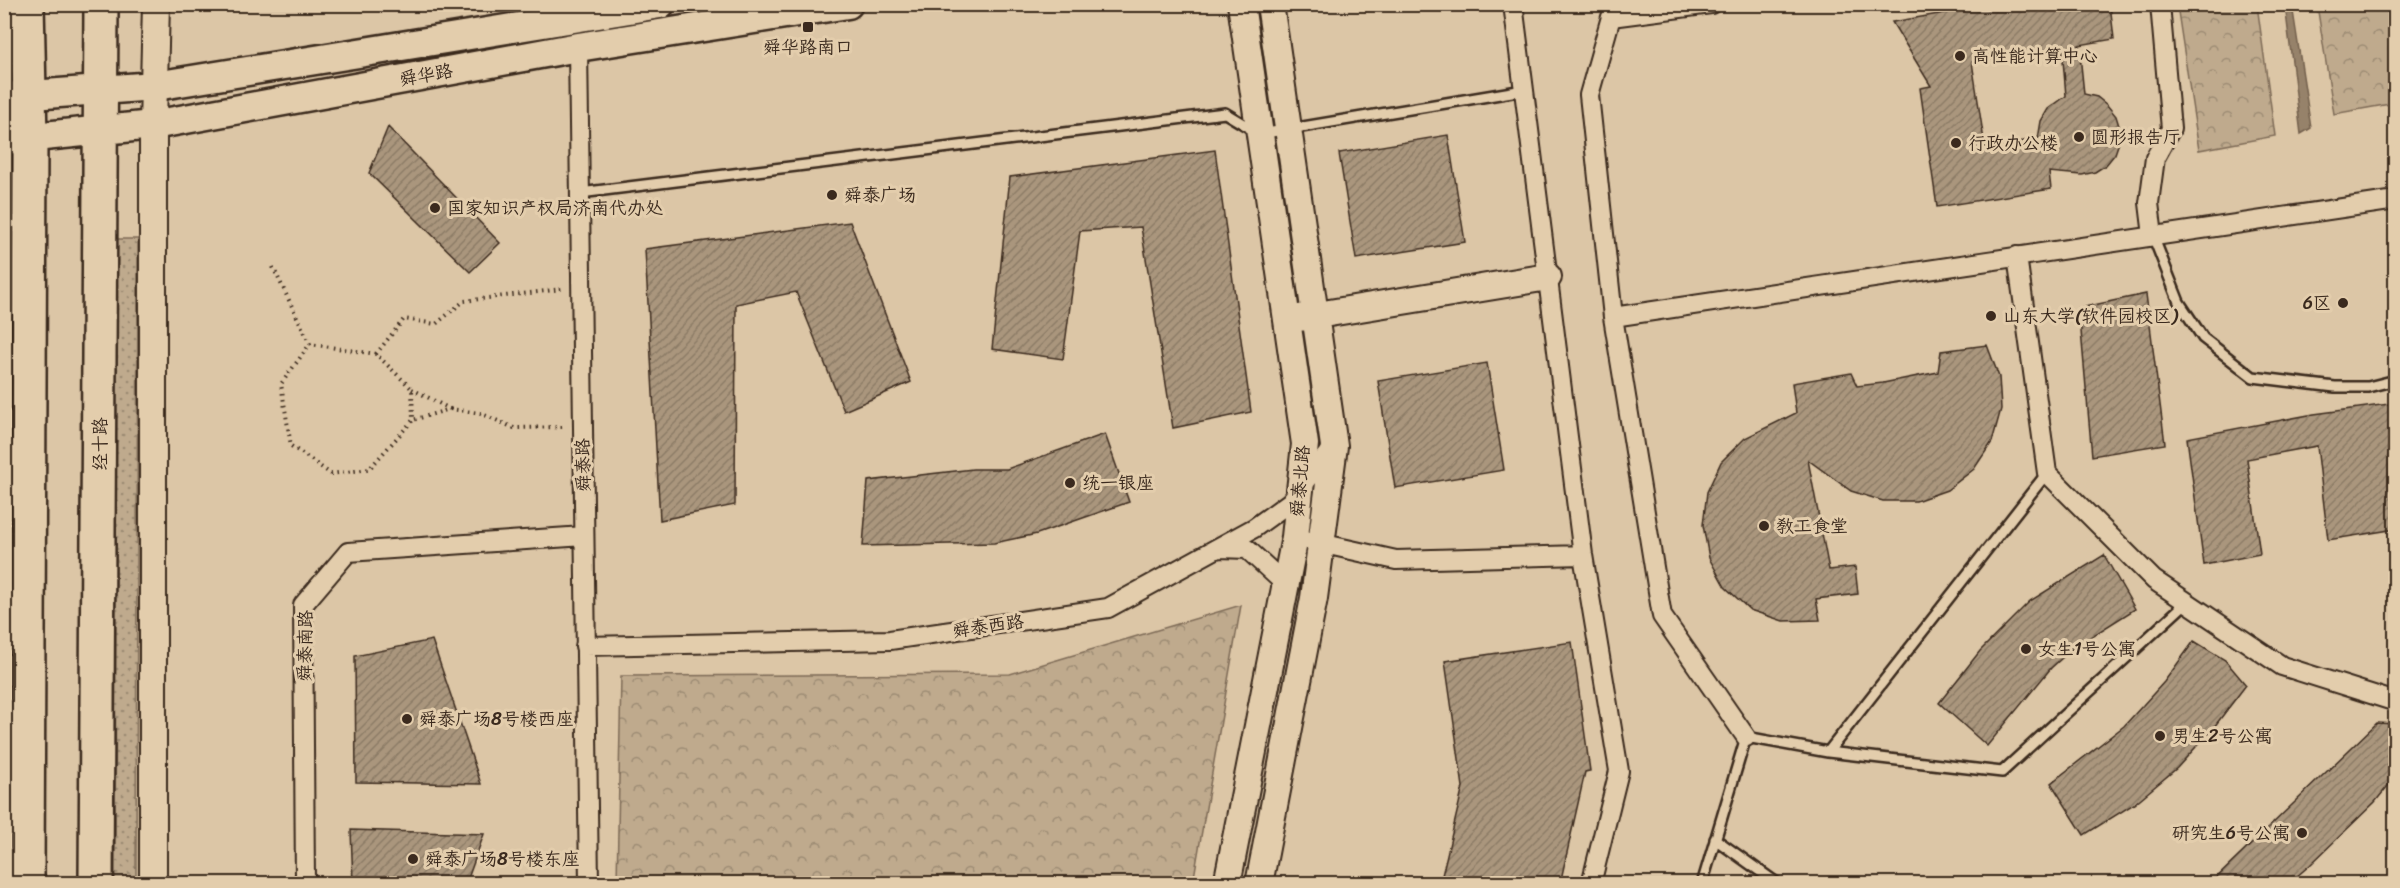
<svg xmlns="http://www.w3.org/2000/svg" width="2400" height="888" viewBox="0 0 2400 888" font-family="Sriracha,'LXGW WenKai TC',sans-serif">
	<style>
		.grass { fill: url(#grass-dots); stroke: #7d6a56; stroke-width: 1.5 }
		.park { fill: url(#park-crowns); stroke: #7d6a56; stroke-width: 1.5 }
		.water { fill: #96826a; stroke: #725f4c; stroke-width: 1.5 }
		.building { fill: url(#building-hatch); stroke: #3b2a1e; stroke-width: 1.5; fill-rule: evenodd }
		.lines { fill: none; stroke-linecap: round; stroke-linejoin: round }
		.lane-casing { stroke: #3b2a1e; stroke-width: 14 }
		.street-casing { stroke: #3b2a1e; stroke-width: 22 }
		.secondary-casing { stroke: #3b2a1e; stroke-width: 30 }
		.primary-casing { stroke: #3b2a1e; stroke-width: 33 }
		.highway-casing { stroke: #3b2a1e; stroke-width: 38 }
		.path { stroke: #3b2a1e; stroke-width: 4; stroke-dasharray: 1.5 4.5; stroke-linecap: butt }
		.lane { stroke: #e3cdac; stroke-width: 9 }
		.street { stroke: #e3cdac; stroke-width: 18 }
		.secondary { stroke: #e3cdac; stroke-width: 26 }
		.primary { stroke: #e3cdac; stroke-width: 28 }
		.highway { stroke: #e3cdac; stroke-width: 33 }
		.poi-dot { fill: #3b2a1e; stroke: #e3cdac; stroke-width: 2 }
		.labels { text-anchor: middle; stroke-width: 6; stroke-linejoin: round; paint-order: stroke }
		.poi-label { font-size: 18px; fill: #3b2a1e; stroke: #e3cdac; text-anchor: start }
		.street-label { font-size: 18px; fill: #3b2a1e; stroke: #e3cdac }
	</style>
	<defs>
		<pattern id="grass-dots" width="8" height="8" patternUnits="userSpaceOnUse" patternTransform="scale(1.5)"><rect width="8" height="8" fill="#bfaa8d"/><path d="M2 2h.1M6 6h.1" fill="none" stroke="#9c8b73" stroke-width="1.8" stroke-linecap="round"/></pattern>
		<pattern id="park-crowns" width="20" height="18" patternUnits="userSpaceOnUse" patternTransform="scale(1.5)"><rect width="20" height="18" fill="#bfaa8d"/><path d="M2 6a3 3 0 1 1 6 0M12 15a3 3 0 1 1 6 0" fill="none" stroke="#9c8b73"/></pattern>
		<pattern id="building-hatch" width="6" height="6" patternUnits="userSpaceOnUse" patternTransform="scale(1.5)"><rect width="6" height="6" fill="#aa967d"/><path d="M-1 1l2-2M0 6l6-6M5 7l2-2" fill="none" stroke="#8c7b66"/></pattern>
	</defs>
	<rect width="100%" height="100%" fill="#dcc6a6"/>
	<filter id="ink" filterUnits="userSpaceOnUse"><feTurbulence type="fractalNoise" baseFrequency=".0167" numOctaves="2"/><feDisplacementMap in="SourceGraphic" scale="12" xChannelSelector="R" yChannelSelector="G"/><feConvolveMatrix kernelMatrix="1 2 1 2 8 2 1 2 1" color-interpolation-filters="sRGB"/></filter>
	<g filter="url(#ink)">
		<path class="grass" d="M 117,239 L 138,239 L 136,884 L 115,883 Z"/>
		<path class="park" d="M 2177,5 L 2257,5 L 2275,136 L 2199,150 Z
			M 2317,5 L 2395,5 L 2395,103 L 2334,114 Z
			M 1241,605 L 1193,883 L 617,883 L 621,676 L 1010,674 Z"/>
		<path class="water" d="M 2285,5 L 2292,5 L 2311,128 L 2301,134 Z"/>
		<path class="building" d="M 1997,4 L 2110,4 L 2114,39 L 2079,45 L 2084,94 L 2097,97 L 2107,105 L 2116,116 L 2120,129 L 2119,142 L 2115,154 L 2106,165 L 2095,172 L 2082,175 L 2049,172 L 2051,189 L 1937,207 L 1920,88 L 1931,86 L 1892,22 ZM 2062,48 L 2066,96 L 2048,109 L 2041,121 L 2038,139 L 1985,147 L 1972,62 Z
			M 388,127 L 500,243 L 470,272 L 369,173 Z
			M 1448,135 L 1465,242 L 1356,259 L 1339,153 Z
			M 1215,150 L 1251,412 L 1173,428 L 1141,227 L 1080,231 L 1063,359 L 992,349 L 1010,177 Z
			M 850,222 L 911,382 L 844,411 L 796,292 L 736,304 L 735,505 L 660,520 L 645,249 Z
			M 2146,294 L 2165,444 L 2092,456 L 2079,308 Z
			M 1987,345 L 1999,377 L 2001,409 L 1992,442 L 1974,469 L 1947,490 L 1916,501 L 1883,501 L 1851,491 L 1808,460 L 1829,570 L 1855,567 L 1858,594 L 1816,599 L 1820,620 L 1783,621 L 1750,610 L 1725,587 L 1709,558 L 1703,525 L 1707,492 L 1721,462 L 1745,438 L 1796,413 L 1792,383 L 1851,373 L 1857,386 L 1883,383 L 1938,372 L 1941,351 Z
			M 1487,363 L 1504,470 L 1395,488 L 1378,381 Z
			M 2396,403 L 2396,529 L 2328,540 L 2317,446 L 2247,459 L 2260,554 L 2204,565 L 2187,438 L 2314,414 Z
			M 1105,434 L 1129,502 L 1037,534 L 994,543 L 863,546 L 868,481 L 973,469 L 1007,469 Z
			M 2104,555 L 2135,609 L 2073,648 L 2051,668 L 1987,746 L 1939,703 L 1980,651 L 2030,601 Z
			M 432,640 L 481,784 L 356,782 L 355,656 Z
			M 2194,641 L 2225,660 L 2246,685 L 2214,727 L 2177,768 L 2134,804 L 2084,835 L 2051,783 L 2124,726 L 2164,682 Z
			M 1572,642 L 1590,771 L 1585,772 L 1560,884 L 1440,884 L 1463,787 L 1445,661 Z
			M 2377,723 L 2396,724 L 2396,776 L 2375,802 L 2310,865 L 2288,884 L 2210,884 Z
			M 351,830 L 484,834 L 466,884 L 353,884 Z"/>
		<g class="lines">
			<defs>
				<path id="lane" d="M 580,193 L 1225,113 L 1260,134 L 1524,90
					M 2153,236 L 2179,302 L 2203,338 L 2253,377 L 2335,387 L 2368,387 L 2396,380
					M 1828,752 L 2047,473
					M 1715,839 L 1778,884
					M 1702,884 L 1746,737 L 1828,752 L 2002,772 L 2187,602"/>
				<path id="street" d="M 1513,4 L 1583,555 L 1619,771 L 1591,884
					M 1711,4 L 1611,17 L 1589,95 L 1613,317 L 1662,616 L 1746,737
					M 578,47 L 589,884
					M 2153,236 L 2149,203 L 2155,158 L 2171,129 L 2160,4
					M 2017,256 L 2047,473 L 2154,580 L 2282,666 L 2396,702
					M 1613,317 L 2396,200
					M 1311,541 L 1396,560 L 1583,555
					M 1220,548 L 1247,549 L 1284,583 L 1284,589
					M 585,646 L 890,640 L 1108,608 L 1254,528 L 1290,502 L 1332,448
					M 305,884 L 303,605 L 348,552 L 584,536"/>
				<path id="secondary" d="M 1299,318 L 1548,277
					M 153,884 L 153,125 L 156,4
					M 1227,884 L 1295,537 L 1305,444 L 1241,4
					M 1259,884 L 1314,598 L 1334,446 L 1270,4"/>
				<path id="primary" d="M 4,97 L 155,86 L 660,4
					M 4,140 L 153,125 L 578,47 L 848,4"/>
				<path id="highway" d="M 27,884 L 30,138 L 27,4
					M 96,884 L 101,4"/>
			</defs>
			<use href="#lane" class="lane-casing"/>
			<use href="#street" class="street-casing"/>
			<use href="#secondary" class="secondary-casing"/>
			<use href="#primary" class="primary-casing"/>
			<use href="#highway" class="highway-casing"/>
			<path class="path" d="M 273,267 L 310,344 L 281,384 L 291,446 L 331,474 L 369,469 L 413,420 L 412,389 L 376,354 L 310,344
				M 376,354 L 404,319 L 436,324 L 464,301 L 562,289
				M 412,389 L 450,409 L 413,420
				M 450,409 L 480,413 L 514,428 L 566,427"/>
			<use href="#lane" class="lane"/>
			<use href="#street" class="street"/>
			<use href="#secondary" class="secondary"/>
			<use href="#primary" class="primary"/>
			<use href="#highway" class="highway"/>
		</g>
	</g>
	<g class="poi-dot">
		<rect x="802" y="21" width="12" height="12" rx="3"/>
		<circle cx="1960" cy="56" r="6"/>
		<circle cx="2079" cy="137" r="6"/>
		<circle cx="1956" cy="143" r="6"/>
		<circle cx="832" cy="195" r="6"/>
		<circle cx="435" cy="208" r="6"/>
		<circle cx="2343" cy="303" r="6"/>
		<circle cx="1991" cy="316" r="6"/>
		<circle cx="1070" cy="483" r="6"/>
		<circle cx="1764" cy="526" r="6"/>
		<circle cx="2026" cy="649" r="6"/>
		<circle cx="407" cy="719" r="6"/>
		<circle cx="2160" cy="736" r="6"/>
		<circle cx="2302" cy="833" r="6"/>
		<circle cx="413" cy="859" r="6"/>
	</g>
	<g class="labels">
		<g class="poi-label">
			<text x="808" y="53" text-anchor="middle">舜华路南口</text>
			<text x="1972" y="62">高性能计算中心</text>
			<text x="2091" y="143">圆形报告厅</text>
			<text x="1968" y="149">行政办公楼</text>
			<text x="844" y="201">舜泰广场</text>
			<text x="447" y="214">国家知识产权局济南代办处</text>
			<text x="2331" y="309" text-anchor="end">6区</text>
			<text x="2003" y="322">山东大学(软件园校区)</text>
			<text x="1082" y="489">统一银座</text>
			<text x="1776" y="532">教工食堂</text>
			<text x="2038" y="655">女生1号公寓</text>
			<text x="419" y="725">舜泰广场8号楼西座</text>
			<text x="2172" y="742">男生2号公寓</text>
			<text x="2290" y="839" text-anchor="end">研究生6号公寓</text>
			<text x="425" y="865">舜泰广场8号楼东座</text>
		</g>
		<g class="street-label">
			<text transform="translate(426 75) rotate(-10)" y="6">舜华路</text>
			<text transform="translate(100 444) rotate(-90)" y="6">经十路</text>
			<text transform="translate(583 465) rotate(-91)" y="6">舜泰路</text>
			<text transform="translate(1300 481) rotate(-85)" y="6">舜泰北路</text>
			<text transform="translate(988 626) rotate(-8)" y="6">舜泰西路</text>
			<text transform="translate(305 646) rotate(-89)" y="6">舜泰南路</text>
		</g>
	</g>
	<rect width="2400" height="888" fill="none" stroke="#e3cdac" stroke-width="24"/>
	<rect x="12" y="12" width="2376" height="864" fill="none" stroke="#3b2a1e" stroke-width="2" filter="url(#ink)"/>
</svg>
